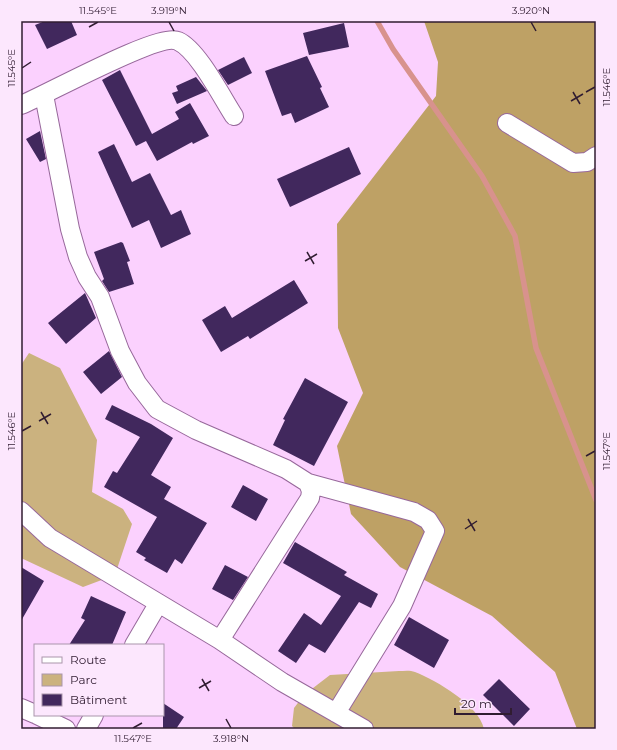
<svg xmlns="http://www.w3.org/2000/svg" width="617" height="750" viewBox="0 0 617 750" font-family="Montserrat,sans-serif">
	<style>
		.green { fill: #cbb27f }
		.forest { fill: #bea165 }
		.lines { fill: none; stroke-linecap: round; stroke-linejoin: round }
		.stream { stroke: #d8928d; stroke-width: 5.5 }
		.building { fill: #41285d }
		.minor-casing { stroke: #97689b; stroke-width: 20 }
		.minor { stroke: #fff; stroke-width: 18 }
		.ticks { fill: none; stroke: #301c31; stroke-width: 1.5 }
		.neatline { fill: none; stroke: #301c31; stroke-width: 1.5 }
		.ticks-label { font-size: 10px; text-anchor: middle; fill: #301c31 }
	</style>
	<rect width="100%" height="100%" fill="#fbd1fe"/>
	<path class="green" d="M 29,353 L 60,368 L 97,440 L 92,492 L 123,509 L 132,524 L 115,575 L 83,587 L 21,558 L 21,365 Z
		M 399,671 C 404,671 410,670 415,672 C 437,681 479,705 484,729 L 295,729 L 292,726 L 294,708 L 304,695 L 330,675 Z"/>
	<path class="forest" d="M 424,21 L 596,21 L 596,729 L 577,729 L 555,672 L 492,616 L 400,567 L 351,514 L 337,446 L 363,393 L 338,328 L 337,224 L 436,96 L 438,62 Z"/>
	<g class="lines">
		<path class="stream" d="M 377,21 L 393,49 L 482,176 L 515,236 L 536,348 L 596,500"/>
	</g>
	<path class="building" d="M 45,21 L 71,21 L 77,35 L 47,49 L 35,25 Z
		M 344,23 L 349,47 L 309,55 L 303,33 Z
		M 307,56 L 322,87 L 320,88 L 329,107 L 295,123 L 291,113 L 282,116 L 265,71 Z
		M 244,57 L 252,73 L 228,85 L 218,70 Z
		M 120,70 L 152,134 L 179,119 L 175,112 L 190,103 L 209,136 L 193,144 L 192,142 L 157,161 L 146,141 L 136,146 L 102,80 Z
		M 196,77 L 207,91 L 177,104 L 172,93 L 178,91 L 176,86 Z
		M 40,131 L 46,159 L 40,162 L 26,139 Z
		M 114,144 L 132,182 L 150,173 L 171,215 L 181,210 L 191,234 L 161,248 L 149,220 L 132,228 L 98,152 Z
		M 349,147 L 361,174 L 290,207 L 277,179 Z
		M 121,242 L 123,243 L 130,261 L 127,262 L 134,284 L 109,292 L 102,281 L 104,279 L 94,252 Z
		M 294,280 L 308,303 L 250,339 L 248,336 L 221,352 L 202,320 L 225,306 L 232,318 Z
		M 85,293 L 96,318 L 66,344 L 48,323 Z
		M 109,351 L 122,377 L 101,394 L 83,372 Z
		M 305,378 L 348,402 L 314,466 L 273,445 L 285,420 L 283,419 Z
		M 112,405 L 151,424 L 173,438 L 151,475 L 171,487 L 164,499 L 207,523 L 182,564 L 175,559 L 167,573 L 144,560 L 146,558 L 136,552 L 157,517 L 104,487 L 113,471 L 117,473 L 140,437 L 105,419 Z
		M 243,485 L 268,499 L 256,521 L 231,507 Z
		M 295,542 L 347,572 L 344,575 L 378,594 L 371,608 L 359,602 L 325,653 L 309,644 L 296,663 L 278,651 L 304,613 L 321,625 L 341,596 L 283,563 Z
		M 225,565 L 248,577 L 233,600 L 212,589 Z
		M 21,567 L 44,581 L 21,621 Z
		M 91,596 L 126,612 L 112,645 L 69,645 L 85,620 L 81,618 Z
		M 409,617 L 449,640 L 434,668 L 394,645 Z
		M 499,679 L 530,709 L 514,726 L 483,695 Z
		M 163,703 L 184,717 L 176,729 L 163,729 Z"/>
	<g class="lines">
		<defs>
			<path id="minor" d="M 44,95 L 70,229 L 78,257 L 87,277 L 100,297 L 120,351 L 137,383 L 157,409 L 196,430 L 286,469 L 308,483 L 311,491 L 310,498 L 220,640
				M 21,105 C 46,95 159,32 178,41 C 198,50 221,96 234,116
				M 507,123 L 573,163 L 587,162 L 596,156
				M 308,483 L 414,512 L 428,520 L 435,531 L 402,606 L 336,713
				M 21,511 L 50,538 L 220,640 L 282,682 L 364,729
				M 134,645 L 158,604
				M 21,708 L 35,714
				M 37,715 L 66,729
				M 86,729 L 94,715"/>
		</defs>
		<use href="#minor" class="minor-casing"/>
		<use href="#minor" class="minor"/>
	</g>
	<path class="ticks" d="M 169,22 L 174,31M 531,22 L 536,31M 89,27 L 98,22M 22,68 L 31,62M 573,92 L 580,104M 586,92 L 595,87M 571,101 L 583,94M 307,252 L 314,264M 305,261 L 317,254M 41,412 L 48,424M 39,421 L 51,414M 22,431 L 31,426M 586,456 L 595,451M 468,519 L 475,531M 465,529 L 477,521M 202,679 L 209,691M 199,688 L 211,681M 226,719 L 231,728M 133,728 L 142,723"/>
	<rect width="617" height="750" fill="none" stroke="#fce7fd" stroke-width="44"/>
	<rect x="34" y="644" width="130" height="72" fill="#fce7fd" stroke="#aa96ab"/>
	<rect x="42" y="657" width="20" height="6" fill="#ffffff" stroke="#aa96ab"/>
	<text x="70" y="664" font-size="12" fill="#301c31">Route</text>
	<rect x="42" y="674" width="20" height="12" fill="#cbb27f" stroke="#aa96ab"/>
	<text x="70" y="684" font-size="12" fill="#301c31">Parc</text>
	<rect x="42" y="694" width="20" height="12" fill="#41285d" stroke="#aa96ab"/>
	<text x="70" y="704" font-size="12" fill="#301c31">Bâtiment</text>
	<path d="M455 708v6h56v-6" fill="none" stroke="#301c31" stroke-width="2"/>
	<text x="461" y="708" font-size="12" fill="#301c31" stroke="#fce7fd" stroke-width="3" paint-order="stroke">20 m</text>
	<rect x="22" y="22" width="573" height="706" class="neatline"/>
	<g class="ticks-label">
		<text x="98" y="14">11.545°E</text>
		<text x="169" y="14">3.919°N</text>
		<text x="531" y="14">3.920°N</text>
		<text transform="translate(11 68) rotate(-90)" y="4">11.545°E</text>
		<text transform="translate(606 87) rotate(-90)" y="4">11.546°E</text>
		<text transform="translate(11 431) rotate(-90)" y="4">11.546°E</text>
		<text transform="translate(606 451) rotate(-90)" y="4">11.547°E</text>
		<text x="133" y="742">11.547°E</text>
		<text x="231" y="742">3.918°N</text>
	</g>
</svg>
